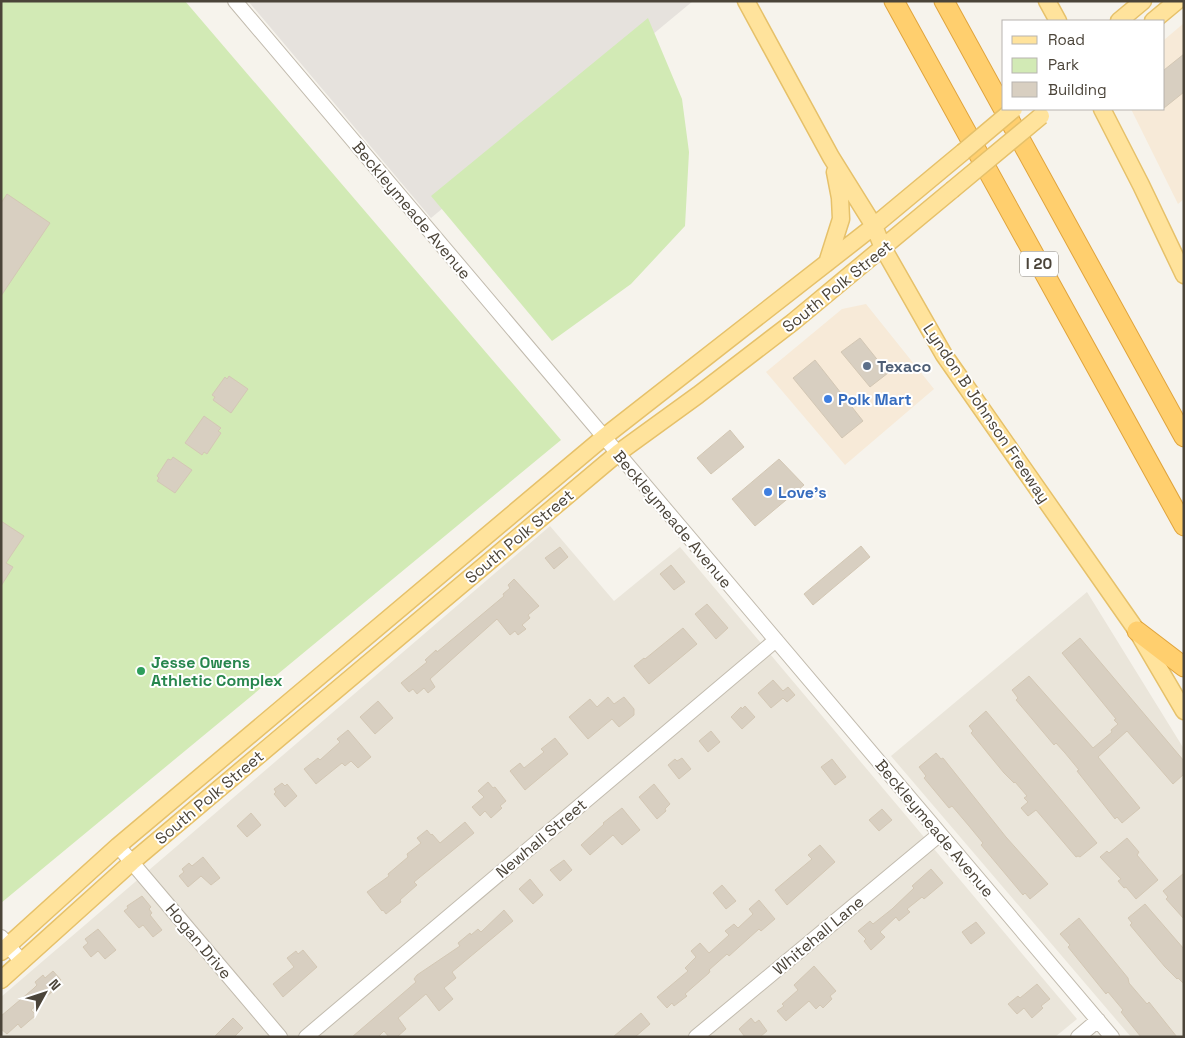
<svg xmlns="http://www.w3.org/2000/svg" width="1185" height="1038" viewBox="0 0 1185 1038" font-family="'Space Grotesk',sans-serif">
	<style>
		.residential { fill: #eae5da }
		.commercial { fill: #f7ead8 }
		.industrial { fill: #e6e2dd }
		.green { fill: #d2eab5 }
		.building { fill: #d8cfc1; stroke: #d3c7b4 }
		.lines { fill: none; stroke-linecap: round; stroke-linejoin: round }
		.minor-casing { stroke: #c2bbae; stroke-width: 16 }
		.major-casing { stroke: #e6c16a; stroke-width: 19 }
		.highway-casing { stroke: #e0a43c; stroke-width: 21 }
		.minor { stroke: #fff; stroke-width: 14 }
		.major { stroke: #ffe39c; stroke-width: 16 }
		.highway { stroke: #ffcf6e; stroke-width: 19 }
		.major-bridge-casing { stroke: #e6c16a; stroke-width: 19; stroke-linecap: butt }
		.major-bridge { stroke: #ffe39c; stroke-width: 16 }
		.service-dot { fill: #5c6f8a; stroke: #fff; stroke-width: 2 }
		.shop-dot { fill: #3f7fe0; stroke: #fff; stroke-width: 2 }
		.leisure-dot { fill: #2e9e5b; stroke: #fff; stroke-width: 2 }
		.labels { text-anchor: middle; stroke-width: 4; stroke-linejoin: round; paint-order: stroke }
		.shield { fill: #fff; stroke: #817c74; stroke-width: 1 }
		.shield-label { font-size: 15px; font-weight: bold; fill: #4b4439 }
		.street-label { font-size: 16px; fill: #4b4439; stroke: #fff }
		.service-label { font-size: 16px; font-weight: bold; fill: #4e5e75; stroke: #fff; text-anchor: start }
		.shop-label { font-size: 16px; font-weight: bold; fill: #366cbe; stroke: #fff; text-anchor: start }
		.leisure-label { font-size: 16px; font-weight: bold; fill: #27864d; stroke: #fff; text-anchor: start }
	</style>
	<rect width="100%" height="100%" fill="#f6f3ec"/>
	<path class="residential" d="M 550,526 L 614,601 L 680,547 L 1077,1019 L 1055,1037 L 1,1037 L 1,997 Z
		M 1087,592 L 1184,749 L 1184,1037 L 1131,1037 L 891,756 Z"/>
	<path class="commercial" d="M 1184,23 L 1184,199 L 1178,204 L 1131,109 L 1164,109 L 1164,40 Z
		M 866,304 L 934,389 L 845,465 L 766,372 L 842,309 Z"/>
	<path class="industrial" d="M 248,1 L 693,1 L 431,218 Z"/>
	<path class="green" d="M 1,1 L 185,1 L 561,440 L 1,903 Z
		M 648,18 L 682,99 L 689,152 L 685,226 L 631,284 L 552,341 L 431,196 Z"/>
	<path class="building" d="M 1184,54 L 1184,92 L 1164,108 L 1164,70 Z
		M 7,194 L 50,223 L 1,296 L 1,203 Z
		M 860,338 L 888,373 L 870,387 L 841,352 Z
		M 815,360 L 863,421 L 842,438 L 793,378 Z
		M 229,376 L 248,389 L 231,413 L 213,400 L 215,397 L 212,395 L 225,377 L 227,379 Z
		M 204,416 L 221,428 L 218,431 L 221,433 L 207,454 L 204,452 L 202,455 L 185,443 Z
		M 730,430 L 744,447 L 711,474 L 697,458 Z
		M 173,457 L 192,470 L 175,493 L 157,481 L 159,478 L 157,476 L 168,459 L 171,460 Z
		M 779,459 L 804,485 L 755,526 L 732,499 Z
		M 1,521 L 24,536 L 6,563 L 13,567 L 1,586 Z
		M 861,546 L 870,557 L 813,605 L 804,594 Z
		M 560,547 L 568,557 L 554,569 L 545,558 Z
		M 671,565 L 685,582 L 674,590 L 660,574 Z
		M 514,579 L 539,606 L 528,615 L 530,618 L 522,625 L 526,629 L 518,635 L 515,631 L 510,635 L 497,619 L 430,679 L 435,687 L 428,693 L 424,688 L 417,694 L 413,689 L 409,692 L 401,683 L 427,662 L 425,660 L 436,650 L 437,652 L 504,596 L 503,594 L 510,588 L 508,585 Z
		M 707,604 L 728,628 L 716,639 L 695,614 Z
		M 683,628 L 697,644 L 649,684 L 634,666 L 644,658 L 645,659 Z
		M 1080,638 L 1184,761 L 1184,774 L 1173,784 L 1127,731 L 1098,757 L 1140,808 L 1122,823 L 1117,817 L 1115,819 L 1077,771 L 1079,770 L 1065,753 L 1056,743 L 1054,745 L 1016,700 L 1018,698 L 1012,690 L 1029,676 L 1093,748 L 1112,732 L 1111,730 L 1118,724 L 1114,720 L 1116,719 L 1062,653 Z
		M 773,680 L 783,691 L 788,687 L 795,695 L 787,702 L 783,698 L 771,708 L 758,693 Z
		M 608,697 L 614,704 L 624,697 L 634,709 L 634,715 L 619,727 L 612,719 L 588,739 L 569,717 L 590,699 L 597,707 Z
		M 378,701 L 393,718 L 375,734 L 360,717 Z
		M 745,706 L 755,717 L 742,729 L 731,717 L 741,707 L 742,709 Z
		M 986,711 L 1097,843 L 1080,857 L 1078,856 L 1076,857 L 1036,810 L 1028,816 L 1021,808 L 1028,802 L 1024,798 L 1027,796 L 1015,782 L 1014,783 L 1004,773 L 971,733 L 973,731 L 969,726 Z
		M 348,730 L 371,757 L 358,768 L 351,761 L 345,766 L 342,763 L 316,784 L 304,769 L 318,758 L 320,760 L 340,742 L 337,739 Z
		M 711,731 L 720,742 L 708,752 L 699,741 Z
		M 555,738 L 568,754 L 525,790 L 510,771 L 520,763 L 524,768 L 544,752 L 541,749 Z
		M 936,753 L 941,759 L 943,758 L 1006,837 L 1048,884 L 1030,899 L 1025,893 L 1023,895 L 981,845 L 983,843 L 969,826 L 952,806 L 949,808 L 924,778 L 926,776 L 919,767 Z
		M 682,758 L 691,769 L 679,779 L 668,765 L 675,759 L 677,761 Z
		M 832,759 L 846,777 L 835,785 L 821,767 Z
		M 488,782 L 493,788 L 495,787 L 506,801 L 500,806 L 502,808 L 491,818 L 485,811 L 480,816 L 472,807 L 484,797 L 478,791 Z
		M 282,783 L 285,786 L 287,784 L 297,796 L 285,807 L 274,794 L 276,792 L 274,789 Z
		M 654,784 L 670,804 L 665,809 L 666,811 L 657,819 L 639,797 Z
		M 622,808 L 640,830 L 622,845 L 613,835 L 590,855 L 581,845 L 604,824 L 603,823 Z
		M 882,809 L 892,820 L 879,831 L 869,820 Z
		M 251,813 L 261,825 L 247,837 L 237,826 Z
		M 465,822 L 474,833 L 414,882 L 417,885 L 400,900 L 401,902 L 386,914 L 383,910 L 382,911 L 367,892 L 389,876 L 388,874 L 408,857 L 407,854 L 421,843 L 417,838 L 427,830 L 431,835 L 432,834 L 440,843 Z
		M 1127,838 L 1139,852 L 1137,855 L 1158,880 L 1136,899 L 1126,887 L 1124,888 L 1118,881 L 1121,879 L 1100,857 L 1107,851 L 1109,853 Z
		M 820,845 L 835,862 L 787,905 L 775,890 L 812,859 L 808,855 Z
		M 203,857 L 220,878 L 211,885 L 201,876 L 188,887 L 179,876 L 184,872 L 182,869 L 189,863 L 192,866 Z
		M 564,860 L 572,870 L 560,881 L 550,870 Z
		M 931,869 L 943,883 L 924,899 L 922,897 L 907,909 L 910,912 L 899,921 L 896,917 L 880,932 L 885,937 L 871,950 L 864,941 L 866,939 L 858,931 L 870,921 L 873,924 L 892,909 L 914,888 L 912,886 Z
		M 1184,873 L 1184,919 L 1166,899 L 1168,897 L 1163,891 Z
		M 530,879 L 543,895 L 533,904 L 519,889 Z
		M 722,885 L 736,901 L 726,909 L 713,893 Z
		M 142,896 L 151,907 L 149,909 L 152,913 L 150,915 L 162,930 L 153,937 L 143,925 L 139,928 L 124,911 L 128,908 L 127,906 Z
		M 759,900 L 775,919 L 761,931 L 759,929 L 729,956 L 727,954 L 709,970 L 710,971 L 709,973 L 685,994 L 687,996 L 674,1006 L 672,1003 L 667,1008 L 657,997 L 688,971 L 685,968 L 696,957 L 691,951 L 700,943 L 709,953 L 729,935 L 725,931 L 734,924 L 738,928 L 753,914 L 749,909 Z
		M 1145,904 L 1184,949 L 1184,984 L 1178,978 L 1177,979 L 1165,967 L 1130,925 L 1132,923 L 1128,918 Z
		M 504,910 L 513,921 L 452,972 L 456,978 L 444,988 L 453,999 L 439,1011 L 426,994 L 398,1018 L 406,1029 L 397,1037 L 389,1037 L 384,1031 L 378,1037 L 352,1037 L 416,982 L 414,979 L 417,975 L 460,946 L 458,943 L 470,933 L 471,935 L 478,929 L 481,932 Z
		M 1079,918 L 1128,978 L 1129,983 L 1147,1004 L 1149,1002 L 1177,1037 L 1141,1037 L 1121,1012 L 1123,1010 L 1108,992 L 1106,994 L 1068,947 L 1070,945 L 1060,934 Z
		M 976,922 L 985,933 L 971,944 L 962,932 Z
		M 98,929 L 116,950 L 105,959 L 98,951 L 91,957 L 83,947 L 88,943 L 85,939 Z
		M 303,950 L 317,967 L 283,997 L 273,984 L 294,967 L 287,958 L 296,951 L 298,954 Z
		M 814,966 L 836,991 L 830,996 L 832,999 L 823,1008 L 820,1005 L 816,1009 L 809,1001 L 786,1021 L 777,1011 L 784,1006 L 782,1004 L 798,990 L 794,985 Z
		M 53,971 L 61,980 L 52,988 L 54,990 L 31,1010 L 36,1015 L 21,1028 L 18,1024 L 7,1034 L 1,1029 L 1,1016 L 33,989 L 37,985 L 35,982 L 43,975 L 45,978 Z
		M 1037,984 L 1050,999 L 1041,1006 L 1043,1008 L 1032,1018 L 1024,1008 L 1017,1014 L 1008,1004 L 1018,996 L 1020,998 Z
		M 641,1013 L 650,1024 L 635,1037 L 613,1037 Z
		M 233,1018 L 243,1028 L 234,1037 L 214,1037 Z
		M 751,1018 L 755,1023 L 759,1020 L 767,1031 L 760,1037 L 745,1037 L 739,1029 Z"/>
	<g class="lines">
		<defs>
			<path id="minor" d="M 235,1 L 1112,1037
				M 118,846 L 280,1037
				M 1,937 L 22,962
				M 306,1037 L 776,640
				M 696,1037 L 940,834
				M 1078,1037 L 1098,1020"/>
			<path id="major" d="M 746,1 L 831,157 L 874,226 L 883,248 L 944,355 L 1137,631 L 1184,711
				M 1047,1 L 1058,21
				M 1119,21 L 1143,1
				M 1153,21 L 1177,1
				M 1102,109 L 1141,185 L 1184,275
				M 827,263 L 841,219 L 840,198 L 835,172
				M 1,952 L 118,846 L 604,437 L 874,226 L 963,152
				M 1,980 L 132,862 L 618,453 L 698,395 L 793,322 L 952,190"/>
			<path id="highway" d="M 894,1 L 1184,526
				M 944,1 L 1184,437
				M 1137,631 L 1184,667"/>
		</defs>
		<use href="#minor" class="minor-casing"/>
		<use href="#major" class="major-casing"/>
		<use href="#highway" class="highway-casing"/>
		<use href="#minor" class="minor"/>
		<use href="#major" class="major"/>
		<use href="#highway" class="highway"/>
		<defs>
			<path id="major-bridge" d="M 963,152 L 1014,109
				M 952,190 L 1041,116"/>
		</defs>
		<use href="#major-bridge" class="major-bridge-casing"/>
		<use href="#major-bridge" class="major-bridge"/>
	</g>
	<circle class="service-dot" cx="867" cy="366" r="5"/>
	<g class="shop-dot">
		<circle cx="828" cy="399" r="5"/>
		<circle cx="768" cy="492" r="5"/>
	</g>
	<circle class="leisure-dot" cx="141" cy="671" r="5"/>
	<g class="labels">
		<rect class="shield" x="1020" y="251.5" width="38" height="25" rx="4"/>
		<g class="shield-label">
			<text x="1039" y="269">I 20</text>
		</g>
		<g class="street-label">
			<text transform="translate(412 210) rotate(50)" y="6">Beckleymeade Avenue</text>
			<text transform="translate(837 286) rotate(-39)" y="6">South Polk Street</text>
			<text transform="translate(987 413) rotate(56)" y="6">Lyndon B Johnson Freeway</text>
			<text transform="translate(673 519) rotate(50)" y="6">Beckleymeade Avenue</text>
			<text transform="translate(519 536) rotate(-40)" y="6">South Polk Street</text>
			<text transform="translate(209 797) rotate(-40)" y="6">South Polk Street</text>
			<text transform="translate(935 828) rotate(50)" y="6">Beckleymeade Avenue</text>
			<text transform="translate(541 838) rotate(-40)" y="6">Newhall Street</text>
			<text transform="translate(818 935) rotate(-40)" y="6">Whitehall Lane</text>
			<text transform="translate(199 941) rotate(50)" y="6">Hogan Drive</text>
		</g>
		<g class="service-label">
			<text x="877" y="372">Texaco</text>
		</g>
		<g class="shop-label">
			<text x="838" y="405">Polk Mart</text>
			<text x="778" y="498">Love's</text>
		</g>
		<g class="leisure-label">
			<text x="151" y="668">Jesse Owens<tspan x="151" dy="18">Athletic Complex</tspan></text>
		</g>
	</g>
	<rect width="1185" height="1038" fill="none" stroke="#4b4439" stroke-width="5"/>
	<rect x="1002" y="20" width="162" height="90" fill="#ffffff" stroke="#b7b4b0"/>
	<rect x="1012" y="36" width="25" height="8" fill="#ffe39c" stroke="#b7b4b0"/>
	<text x="1048" y="45" font-size="15" fill="#4b4439">Road</text>
	<rect x="1012" y="58" width="25" height="15" fill="#d2eab5" stroke="#b7b4b0"/>
	<text x="1048" y="70" font-size="15" fill="#4b4439">Park</text>
	<rect x="1012" y="82" width="25" height="15" fill="#d8cfc1" stroke="#b7b4b0"/>
	<text x="1048" y="95" font-size="15" fill="#4b4439">Building</text>
	<g transform="translate(45 993) rotate(50)" stroke="#ffffff" stroke-width="4" paint-order="stroke">
	<path d="M0-4L9 19L0 12L-9 19Z" fill="#4b4439"/>
	<text y="-8" font-size="14" font-weight="bold" text-anchor="middle" fill="#4b4439">N</text>
	</g>
</svg>
